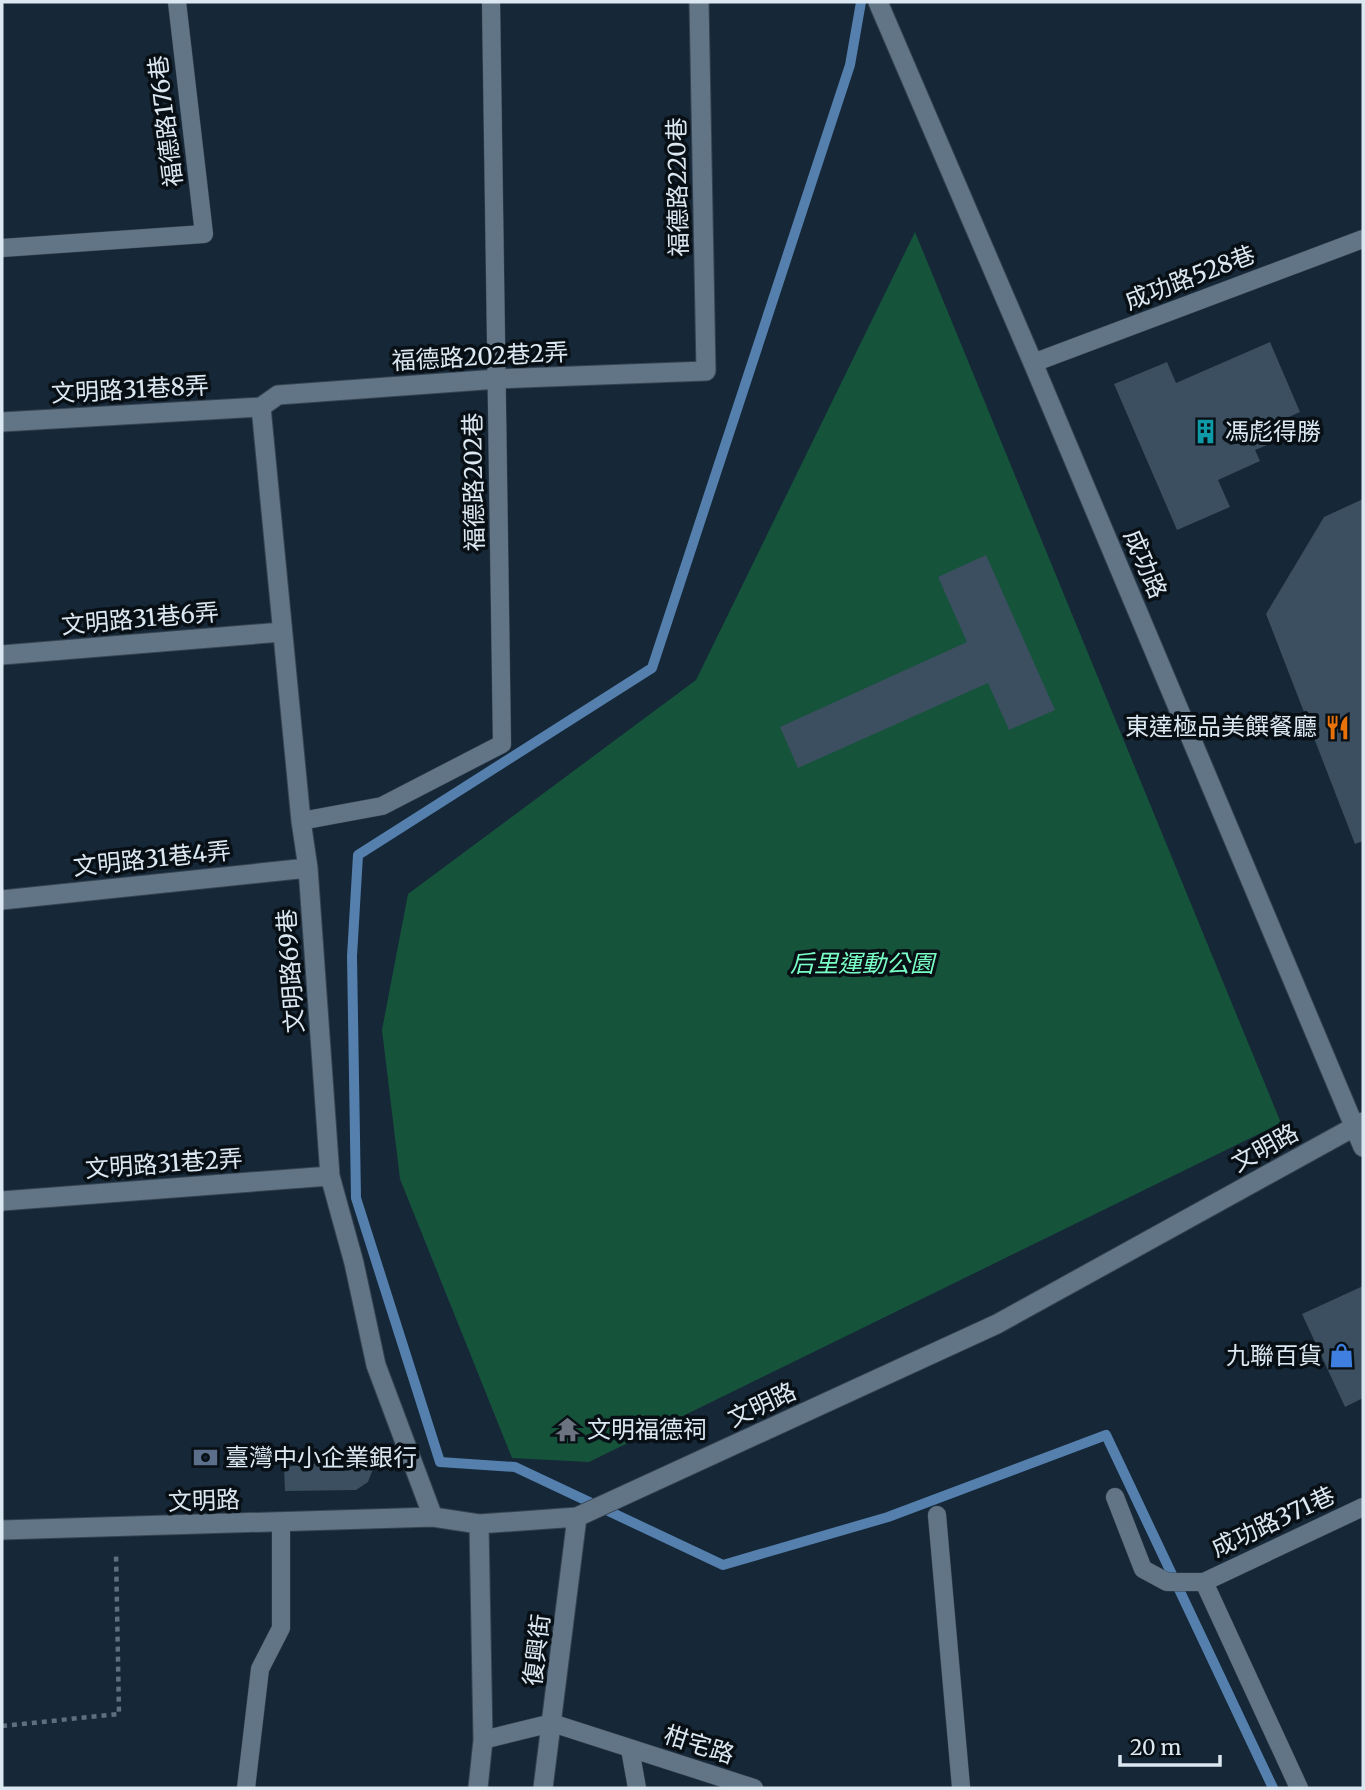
<svg xmlns="http://www.w3.org/2000/svg" width="1365" height="1790" viewBox="0 0 1365 1790" font-family="Merriweather,'Noto Sans TC',serif">
	<style>
		.green { fill: #16533b }
		.lines { fill: none; stroke-linecap: round; stroke-linejoin: round }
		.stream { stroke: #5580ad; stroke-width: 10 }
		.building { fill: #3b4f60 }
		.service-casing { stroke: #364451; stroke-width: 19 }
		.minor-casing { stroke: #364451; stroke-width: 21 }
		.path { stroke: #606f7d; stroke-width: 4.5; stroke-dasharray: 5 5; stroke-linecap: butt }
		.service { stroke: #617587; stroke-width: 18 }
		.minor { stroke: #617587; stroke-width: 19 }
		.labels { text-anchor: middle; stroke-width: 7; stroke-linejoin: round; paint-order: stroke }
		.street-label { font-size: 24px; fill: #dbe7f1; stroke: #081016 }
		.poi-label { font-size: 24px; fill: #dbe7f1; stroke: #081016; text-anchor: start }
		.park-label { font-size: 24px; font-style: italic; fill: #79ffc6; stroke: #081016 }
	</style>
	<rect width="100%" height="100%" fill="#162737"/>
	<path class="green" d="M 915,232 L 1281,1123 L 589,1462 L 512,1458 L 400,1179 L 382,1030 L 408,894 L 696,680 Z"/>
	<g class="lines">
		<path class="stream" d="M 861,2 L 850,65 L 652,668 L 358,855 L 352,956 L 356,1198 L 440,1462 L 515,1467 L 723,1565 L 888,1517 L 1106,1435 L 1273,1788"/>
	</g>
	<path class="building" d="M 1270,342 L 1300,412 L 1273,424 L 1279,440 L 1255,450 L 1260,461 L 1218,480 L 1230,507 L 1177,530 L 1114,384 L 1167,362 L 1176,383 Z
		M 1363,499 L 1363,841 L 1355,844 L 1266,614 L 1324,517 Z
		M 986,555 L 1055,710 L 1009,730 L 988,683 L 798,768 L 780,727 L 967,642 L 938,577 Z
		M 1363,1286 L 1363,1398 L 1345,1407 L 1302,1314 Z
		M 369,1458 L 373,1469 L 368,1482 L 356,1490 L 285,1491 L 284,1467 Z"/>
	<g class="lines">
		<defs>
			<path id="service" d="M 2,248 L 204,234 L 177,2
				M 1033,363 L 1363,239
				M 301,821 L 382,806 L 502,744 L 491,2
				M 1115,1497 L 1143,1569 L 1167,1582 L 1204,1582 L 1363,1507
				M 937,1515 L 961,1787
				M 1204,1582 L 1299,1788
				M 483,1740 L 552,1723 L 754,1788
				M 630,1749 L 637,1788
				M 246,1788 L 260,1669 L 281,1628 L 281,1523"/>
			<path id="minor" d="M 878,2 L 1033,363 L 1363,1147
				M 261,407 L 301,821 L 308,868 L 330,1176 L 354,1263 L 376,1365 L 433,1517
				M 261,407 L 278,395 L 498,379 L 706,371 L 699,2
				M 2,422 L 261,407
				M 2,655 L 282,632
				M 2,900 L 308,868
				M 2,1201 L 330,1176
				M 2,1530 L 433,1517 L 479,1524 L 577,1517 L 997,1324 L 1363,1122
				M 478,1788 L 483,1740 L 479,1524
				M 543,1788 L 577,1517"/>
		</defs>
		<use href="#service" class="service-casing"/>
		<use href="#minor" class="minor-casing"/>
		<path class="path" d="M 2,1726 L 119,1714 L 116,1553"/>
		<use href="#service" class="service"/>
		<use href="#minor" class="minor"/>
	</g>
	<defs>
		<symbol id="building-bare" viewBox="-9 -9 18 18"><path d="M-4-6H4V6H1V3H-1V6H-4ZM-2.5-4.3h1.7v1.8h-1.7ZM.8-4.3h1.7v1.8H.8ZM-2.5-1h1.7V.8h-1.7ZM.8-1h1.7V.8H.8Z" fill="#0f9aa8" stroke="#081016" stroke-width="2.5" paint-order="stroke"/></symbol>
		<symbol id="restaurant-bare" viewBox="-9 -9 18 18"><path d="M-5-6h1v4h1v-4h1v4h1v-4h1v5L-1.5 .5V6h-2V.5L-5-1ZM5-6V6H3V1.5H1.5Q1.5-4 5-6Z" fill="#e8710a" stroke="#081016" stroke-width="2.5" paint-order="stroke"/></symbol>
		<symbol id="shop-bare" viewBox="-9 -9 18 18"><path d="M-5-2.5h2.3a2.7 3.5 0 0 1 5.4 0H5L5.5 6h-11ZM-1.5-2.5h3a1.5 2.3 0 0 0-3 0Z" fill="#3f7fe0" stroke="#081016" stroke-width="2.5" paint-order="stroke"/></symbol>
		<symbol id="temple-bare" viewBox="-9 -9 18 18"><path d="M0-6L5-2H3V0L6.5 2.5H4V6H1.5V3h-3V6H-4V2.5H-6.5L-3 0V-2H-5Z" fill="#6b7280" stroke="#081016" stroke-width="2.5" paint-order="stroke"/></symbol>
		<symbol id="bank-bare" viewBox="-9 -9 18 18"><path d="M-6-4H6V4H-6ZM0-2.3a2.3 2.3 0 1 0 0 4.6a2.3 2.3 0 1 0 0-4.6Z" fill="#5c6f8a" stroke="#081016" stroke-width="2.5" paint-order="stroke"/></symbol>
	</defs>
	<g fill-rule="evenodd">
		<use href="#building-bare" x="1188" y="414" width="35" height="35"/>
		<use href="#restaurant-bare" x="1320" y="710" width="35" height="35"/>
		<use href="#shop-bare" x="1324" y="1338" width="35" height="35"/>
		<use href="#temple-bare" x="550" y="1412" width="35" height="35"/>
		<use href="#bank-bare" x="188" y="1440" width="35" height="35"/>
	</g>
	<g class="labels">
		<g class="street-label">
			<text transform="translate(166 121) rotate(-97)" y="8">福德路176巷</text>
			<text transform="translate(678 187) rotate(-91)" y="8">福德路220巷</text>
			<text transform="translate(1190 278) rotate(-21)" y="8">成功路528巷</text>
			<text transform="translate(480 357) rotate(-3)" y="8">福德路202巷2弄</text>
			<text transform="translate(130 390) rotate(-3)" y="8">文明路31巷8弄</text>
			<text transform="translate(474 482) rotate(-91)" y="8">福德路202巷</text>
			<text transform="translate(1145 564) rotate(67)" y="8">成功路</text>
			<text transform="translate(140 619) rotate(-5)" y="8">文明路31巷6弄</text>
			<text transform="translate(152 859) rotate(-6)" y="8">文明路31巷4弄</text>
			<text transform="translate(291 971) rotate(-94)" y="8">文明路69巷</text>
			<text transform="translate(1265 1148) rotate(-29)" y="8">文明路</text>
			<text transform="translate(164 1164) rotate(-4)" y="8">文明路31巷2弄</text>
			<text transform="translate(762 1405) rotate(-25)" y="8">文明路</text>
			<text transform="translate(204 1501) rotate(-2)" y="8">文明路</text>
			<text transform="translate(1273 1522) rotate(-25)" y="8">成功路371巷</text>
			<text transform="translate(537 1650) rotate(-83)" y="8">復興街</text>
			<text transform="translate(699 1745) rotate(18)" y="8">柑宅路</text>
		</g>
		<g class="poi-label">
			<text x="1225" y="440">馮彪得勝</text>
			<text x="1317" y="735" text-anchor="end">東達極品美饌餐廳</text>
			<text x="1322" y="1364" text-anchor="end">九聯百貨</text>
			<text x="587" y="1438">文明福德祠</text>
			<text x="225" y="1466">臺灣中小企業銀行</text>
		</g>
		<g class="park-label">
			<text x="862" y="972">后里運動公園</text>
		</g>
	</g>
	<rect width="1365" height="1790" fill="none" stroke="#dbe7f1" stroke-width="7"/>
	<path d="M1120 1755v10h100v-10" fill="none" stroke="#dbe7f1" stroke-width="3.5"/>
	<text x="1130" y="1755" font-size="21" fill="#dbe7f1" stroke="#081016" stroke-width="5" paint-order="stroke">20 m</text>
</svg>
